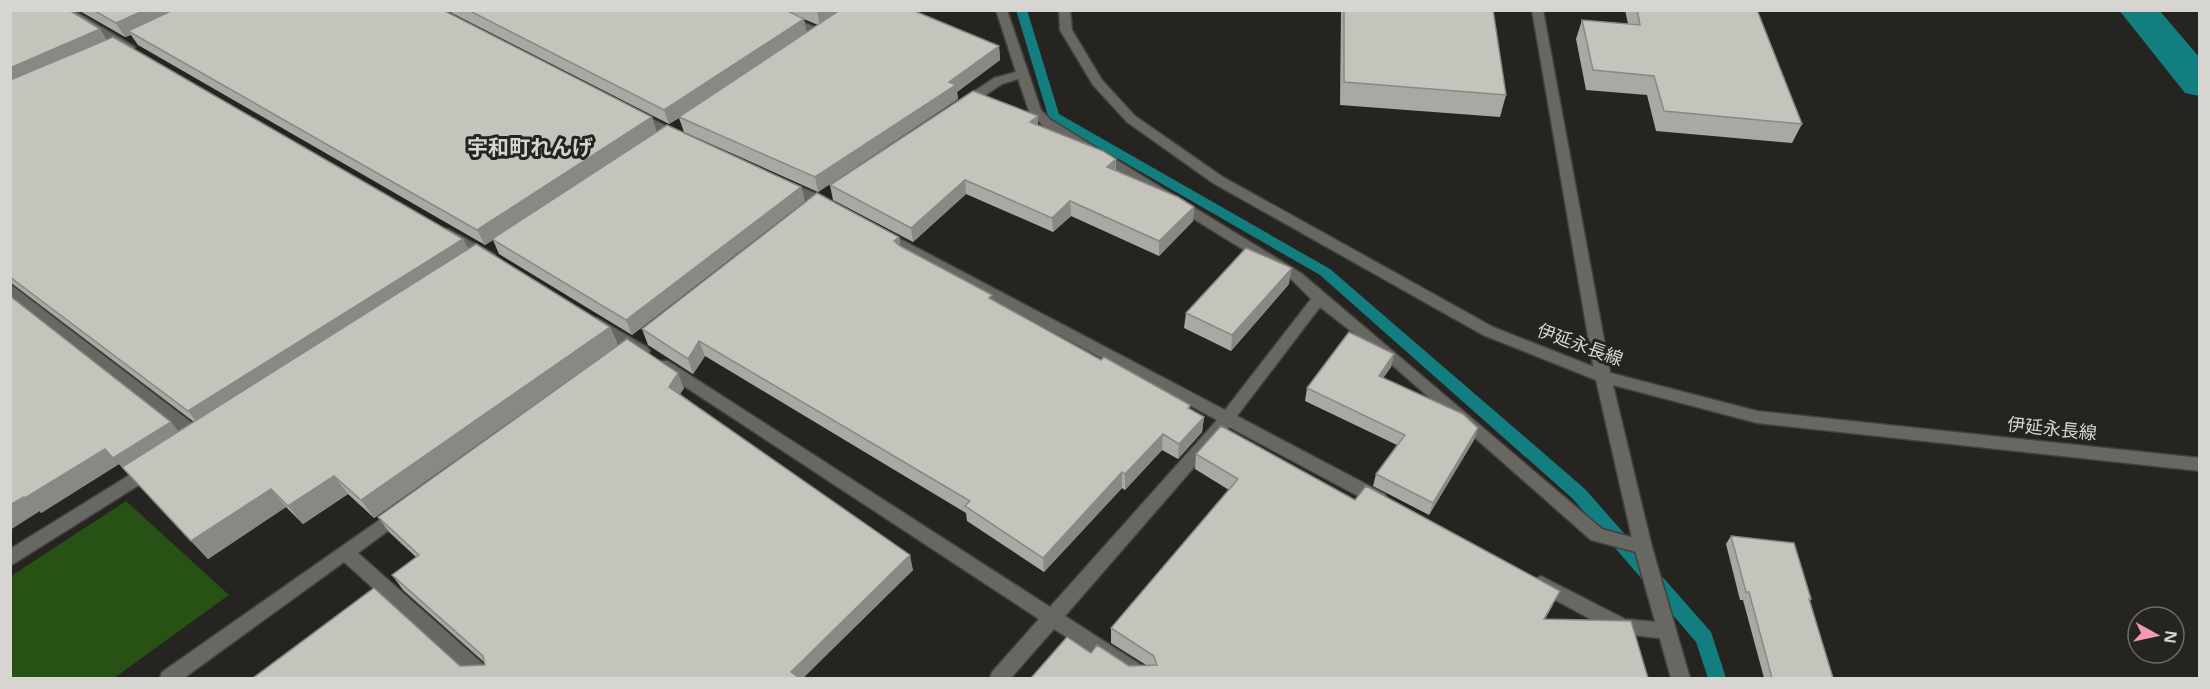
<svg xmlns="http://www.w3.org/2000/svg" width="2210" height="689" viewBox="0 0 2210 689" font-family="'Noto Sans','Noto Sans JP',sans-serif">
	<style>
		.green { fill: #275115 }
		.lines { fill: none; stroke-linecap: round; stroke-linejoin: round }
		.stream { fill: #137e80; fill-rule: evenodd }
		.canal { fill: #137e80; fill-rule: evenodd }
		.street-casing { stroke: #42413d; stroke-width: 3 }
		.secondary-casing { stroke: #42413d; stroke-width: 3 }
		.street { fill: #686762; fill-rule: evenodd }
		.secondary { fill: #686762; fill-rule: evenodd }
		.wall { fill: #a9a8a2; fill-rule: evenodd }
		.shaded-wall { fill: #898884 }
		.building { fill: #c4c3bc; stroke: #898884; stroke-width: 1.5 }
		.labels { text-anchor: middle; stroke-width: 6; stroke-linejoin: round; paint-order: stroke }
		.street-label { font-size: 18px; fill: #d6d5d2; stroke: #252420 }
		.quarter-label { font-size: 21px; font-weight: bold; fill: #d6d5d2; stroke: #252420 }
	</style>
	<rect width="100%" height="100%" fill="#252420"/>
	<path class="green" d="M 126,501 L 229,595 L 114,678 L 11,678 L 11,576 Z"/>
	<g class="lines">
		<path class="stream" d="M 1016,10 L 1027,10 L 1059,114 L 1330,269 L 1585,489 L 1711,632 L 1726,678 L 1708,678 L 1696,642 L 1573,499 L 1320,275 L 1049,119 Z"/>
		<path class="canal" d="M 2119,10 L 2159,10 L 2200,58 L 2200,96 L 2185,93 Z"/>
		<defs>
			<path id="street" d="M 59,10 L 73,10 L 135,47 L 133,49 L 125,49 Z
				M 762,10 L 778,10 L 827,33 L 825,35 L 817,35 Z
				M 996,10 L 1007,10 L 1041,110 L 1051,120 L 1301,273 L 1602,529 L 1649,542 L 1652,547 L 1649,552 L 1643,554 L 1591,540 L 1374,349 L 1320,307 L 1237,416 L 1385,494 L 1387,499 L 1385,504 L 1379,506 L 1373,504 L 1229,427 L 1065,616 L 1152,672 L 1154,678 L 1130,678 L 1054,629 L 1011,678 L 990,678 L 992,672 L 1039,619 L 658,369 L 655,365 L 658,361 L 668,361 L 1050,607 L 1217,420 L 879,239 L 877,236 L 879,233 L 889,233 L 1225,410 L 1311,299 L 1291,279 L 1043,126 L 1029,111 L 1018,79 L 1002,84 L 966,108 L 958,108 L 958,102 L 994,78 L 1016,72 Z
				M 1532,10 L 1543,10 L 1611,377 L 1608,381 L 1598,381 L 1595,377 Z
				M 636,111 L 683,134 L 685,137 L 679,141 L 675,140 L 632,118 L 630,115 Z
				M 786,181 L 824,197 L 826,200 L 815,211 L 805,211 L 803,208 L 810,201 L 781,188 L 779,185 Z
				M 448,229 L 494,254 L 496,257 L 494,260 L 484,260 L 443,236 L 441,233 L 443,230 Z
				M 10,284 L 205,433 L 207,437 L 205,441 L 199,443 L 193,441 L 10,297 Z
				M 597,318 L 647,347 L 650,351 L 647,355 L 637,355 L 592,327 L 590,323 L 592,319 Z
				M 149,463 L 155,465 L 157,470 L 155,475 L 10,566 L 10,549 Z
				M 398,507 L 404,509 L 407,514 L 404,519 L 358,553 L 492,672 L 494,678 L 472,678 L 344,562 L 184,678 L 160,678 L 162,672 Z
				M 1541,576 L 1625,619 L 1667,623 L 1674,625 L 1676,631 L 1674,637 L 1667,639 L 1616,633 L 1535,589 L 1532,584 L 1535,579 Z"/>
			<path id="secondary" d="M 1059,10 L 1070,10 L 1072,30 L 1102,80 L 1135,116 L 1223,177 L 1493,327 L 1607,372 L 1757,411 L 2200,458 L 2200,471 L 1757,423 L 1613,385 L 1652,547 L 1690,678 L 1671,678 L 1634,547 L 1596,380 L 1483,335 L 1213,183 L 1127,122 L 1093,85 L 1060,30 Z"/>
		</defs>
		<use href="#street" class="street-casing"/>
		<use href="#secondary" class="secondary-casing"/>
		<use href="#street" class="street"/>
		<use href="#secondary" class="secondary"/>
	</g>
	<path class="wall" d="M 10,10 L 107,40 L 463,239 L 468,249 L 610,327 L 618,345 L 374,518 L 348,494 L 303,524 L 286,507 L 208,559 L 119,464 L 41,513 L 40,511 L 10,296 L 179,431 L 194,422 L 10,282 Z
		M 78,10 L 443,10 L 656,132 L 801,187 L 805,201 L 632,335 L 499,254 L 493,240 L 485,245 L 138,45 L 131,35 L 125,37 Z
		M 446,10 L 919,10 L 913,11 L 999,46 L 1000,60 L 957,92 L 958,99 L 818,192 L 684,132 L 679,118 L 669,124 ZM 799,17 L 818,25 L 807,32 Z
		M 1341,10 L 1493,10 L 1506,95 L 1500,117 L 1340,105 Z
		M 1625,10 L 1757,10 L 1802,124 L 1792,143 L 1656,131 L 1647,95 L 1586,90 L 1576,39 L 1582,20 L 1628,24 Z
		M 1038,116 L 1038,125 L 1116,159 L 1116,170 L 1194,207 L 1193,221 L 1159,256 L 1071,216 L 1053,232 L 966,194 L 913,242 L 833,200 L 830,185 Z
		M 899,237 L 900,246 L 993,300 L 1101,360 L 1190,405 L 1190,409 L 1204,417 L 1202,432 L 1178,459 L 1162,450 L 1125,490 L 1122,488 L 1044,572 L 967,521 L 966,513 L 705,356 L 693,374 L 648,345 L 642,329 Z
		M 1289,284 L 1231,351 L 1184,328 L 1186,313 Z
		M 1394,354 L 1391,367 L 1383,378 L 1478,428 L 1474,440 L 1429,515 L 1373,486 L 1376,474 L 1397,445 L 1305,401 L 1307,388 Z
		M 684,388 L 680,394 L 913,570 L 803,678 L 460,666 L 485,665 L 485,663 L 403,590 L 392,575 L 416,557 L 389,532 L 378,517 Z
		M 1196,454 L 1355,500 L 1553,605 L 1545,619 L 1631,621 L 1031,678 L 1091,653 L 1129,666 L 1146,665 L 1111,643 L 1111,628 L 1229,490 L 1195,469 Z
		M 1731,536 L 1811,599 L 1810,601 L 1833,678 L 1764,678 L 1743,600 L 1740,600 L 1726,544 Z"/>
	<path class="shaded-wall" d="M 145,10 L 186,10 L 128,31 L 131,35 L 125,37 L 116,23 Z
		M 818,10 L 842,10 L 820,25 L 817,11 Z
		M 804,19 L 807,33 L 669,124 L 664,110 Z
		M 100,29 L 110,44 L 10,87 L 10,68 Z
		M 999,46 L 1000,60 L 957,92 L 958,99 L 818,192 L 815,177 Z
		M 1038,116 L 1038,130 L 1030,122 Z
		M 652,117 L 657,132 L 485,245 L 477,230 Z
		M 1116,159 L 1115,173 L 1107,167 Z
		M 965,180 L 966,194 L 913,242 L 911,228 Z
		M 801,187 L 805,201 L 632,335 L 626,320 Z
		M 1070,201 L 1071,216 L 1053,232 L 1052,218 Z
		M 1194,207 L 1193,221 L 1159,256 L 1159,241 Z
		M 899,237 L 901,253 L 894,241 Z
		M 463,239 L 471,254 L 200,426 L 188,411 Z
		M 1292,268 L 1289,284 L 1231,351 L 1232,335 Z
		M 610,327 L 618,345 L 374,518 L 361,500 Z
		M 699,341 L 705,356 L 693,374 L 688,359 Z
		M 1394,354 L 1391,367 L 1376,388 L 1379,376 Z
		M 678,373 L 684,388 L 675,402 L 669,387 Z
		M 1204,417 L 1202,432 L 1178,459 L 1179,444 Z
		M 171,422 L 184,437 L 127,473 L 119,464 L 41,513 L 40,511 L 10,530 L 10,505 L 105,449 Z
		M 1478,428 L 1474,440 L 1429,515 L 1433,503 Z
		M 1163,434 L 1162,450 L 1125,490 L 1125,474 Z
		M 1122,472 L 1122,488 L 1044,572 L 1043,558 Z
		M 334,476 L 348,494 L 303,524 L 288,506 Z
		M 271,489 L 286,507 L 208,559 L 191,541 Z
		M 910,555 L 913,570 L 803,678 L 793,678 L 791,672 Z"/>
	<path class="building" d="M 10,10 L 69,10 L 100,29 L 10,68 Z
		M 93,10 L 145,10 L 116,23 Z
		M 173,10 L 443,10 L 652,117 L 477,230 L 128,31 Z
		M 468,10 L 786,10 L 804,19 L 664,110 Z
		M 840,10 L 912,10 L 999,46 L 949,82 L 956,85 L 815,177 L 679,117 Z
		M 1344,10 L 1493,10 L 1506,95 L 1344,82 Z
		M 1637,10 L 1757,10 L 1802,124 L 1664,111 L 1654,76 L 1593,70 L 1582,20 L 1640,25 Z
		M 113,37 L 463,239 L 188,411 L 10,277 L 10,80 Z
		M 973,91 L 1038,116 L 1030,122 L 1103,151 L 1116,159 L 1107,167 L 1178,197 L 1194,207 L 1159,241 L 1070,201 L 1052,218 L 965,180 L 911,228 L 830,185 Z
		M 667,125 L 801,187 L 626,320 L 492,239 Z
		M 817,193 L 899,237 L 894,241 L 900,246 L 992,295 L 989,298 L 1101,360 L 1104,357 L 1190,405 L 1188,408 L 1204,417 L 1179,444 L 1163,434 L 1125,474 L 1122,472 L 1043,558 L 965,506 L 970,501 L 699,341 L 688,359 L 642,329 Z
		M 476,244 L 610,327 L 361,500 L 334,476 L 288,506 L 271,489 L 191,541 L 122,467 Z
		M 1246,248 L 1292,268 L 1232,335 L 1186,313 Z
		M 10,296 L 171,422 L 113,458 L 105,449 L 25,498 L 24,497 L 10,505 Z
		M 1349,332 L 1394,354 L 1379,376 L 1463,414 L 1478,428 L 1433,503 L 1376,474 L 1405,435 L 1307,388 Z
		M 627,339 L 678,373 L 669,387 L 910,555 L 791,672 L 799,678 L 253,678 L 374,588 L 460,666 L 485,665 L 483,656 L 392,575 L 419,555 L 378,517 Z
		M 1221,426 L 1355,500 L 1366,486 L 1560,591 L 1544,619 L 1631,621 L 1648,678 L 1031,678 L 1067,637 L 1091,653 L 1097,645 L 1129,666 L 1157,665 L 1154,656 L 1111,628 L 1238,479 L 1196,454 Z
		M 1731,536 L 1794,543 L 1811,599 L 1809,599 L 1833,678 L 1772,678 L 1749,592 L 1746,592 Z"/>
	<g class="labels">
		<g class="street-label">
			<text transform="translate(1580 345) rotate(20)" y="6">伊延永長線</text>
			<text transform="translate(2052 429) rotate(6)" y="6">伊延永長線</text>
		</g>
		<g class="quarter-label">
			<text x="530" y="155">宇和町れんげ</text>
		</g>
	</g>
	<rect width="2210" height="689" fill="none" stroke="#d6d5d2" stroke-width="24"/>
	<g transform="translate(2156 635) rotate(98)"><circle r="28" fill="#252420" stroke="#6c6b67" stroke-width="1.5"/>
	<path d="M0-4.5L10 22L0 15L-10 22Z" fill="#f19ab2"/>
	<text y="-9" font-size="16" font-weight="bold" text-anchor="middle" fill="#d6d5d2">N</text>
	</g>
</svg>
